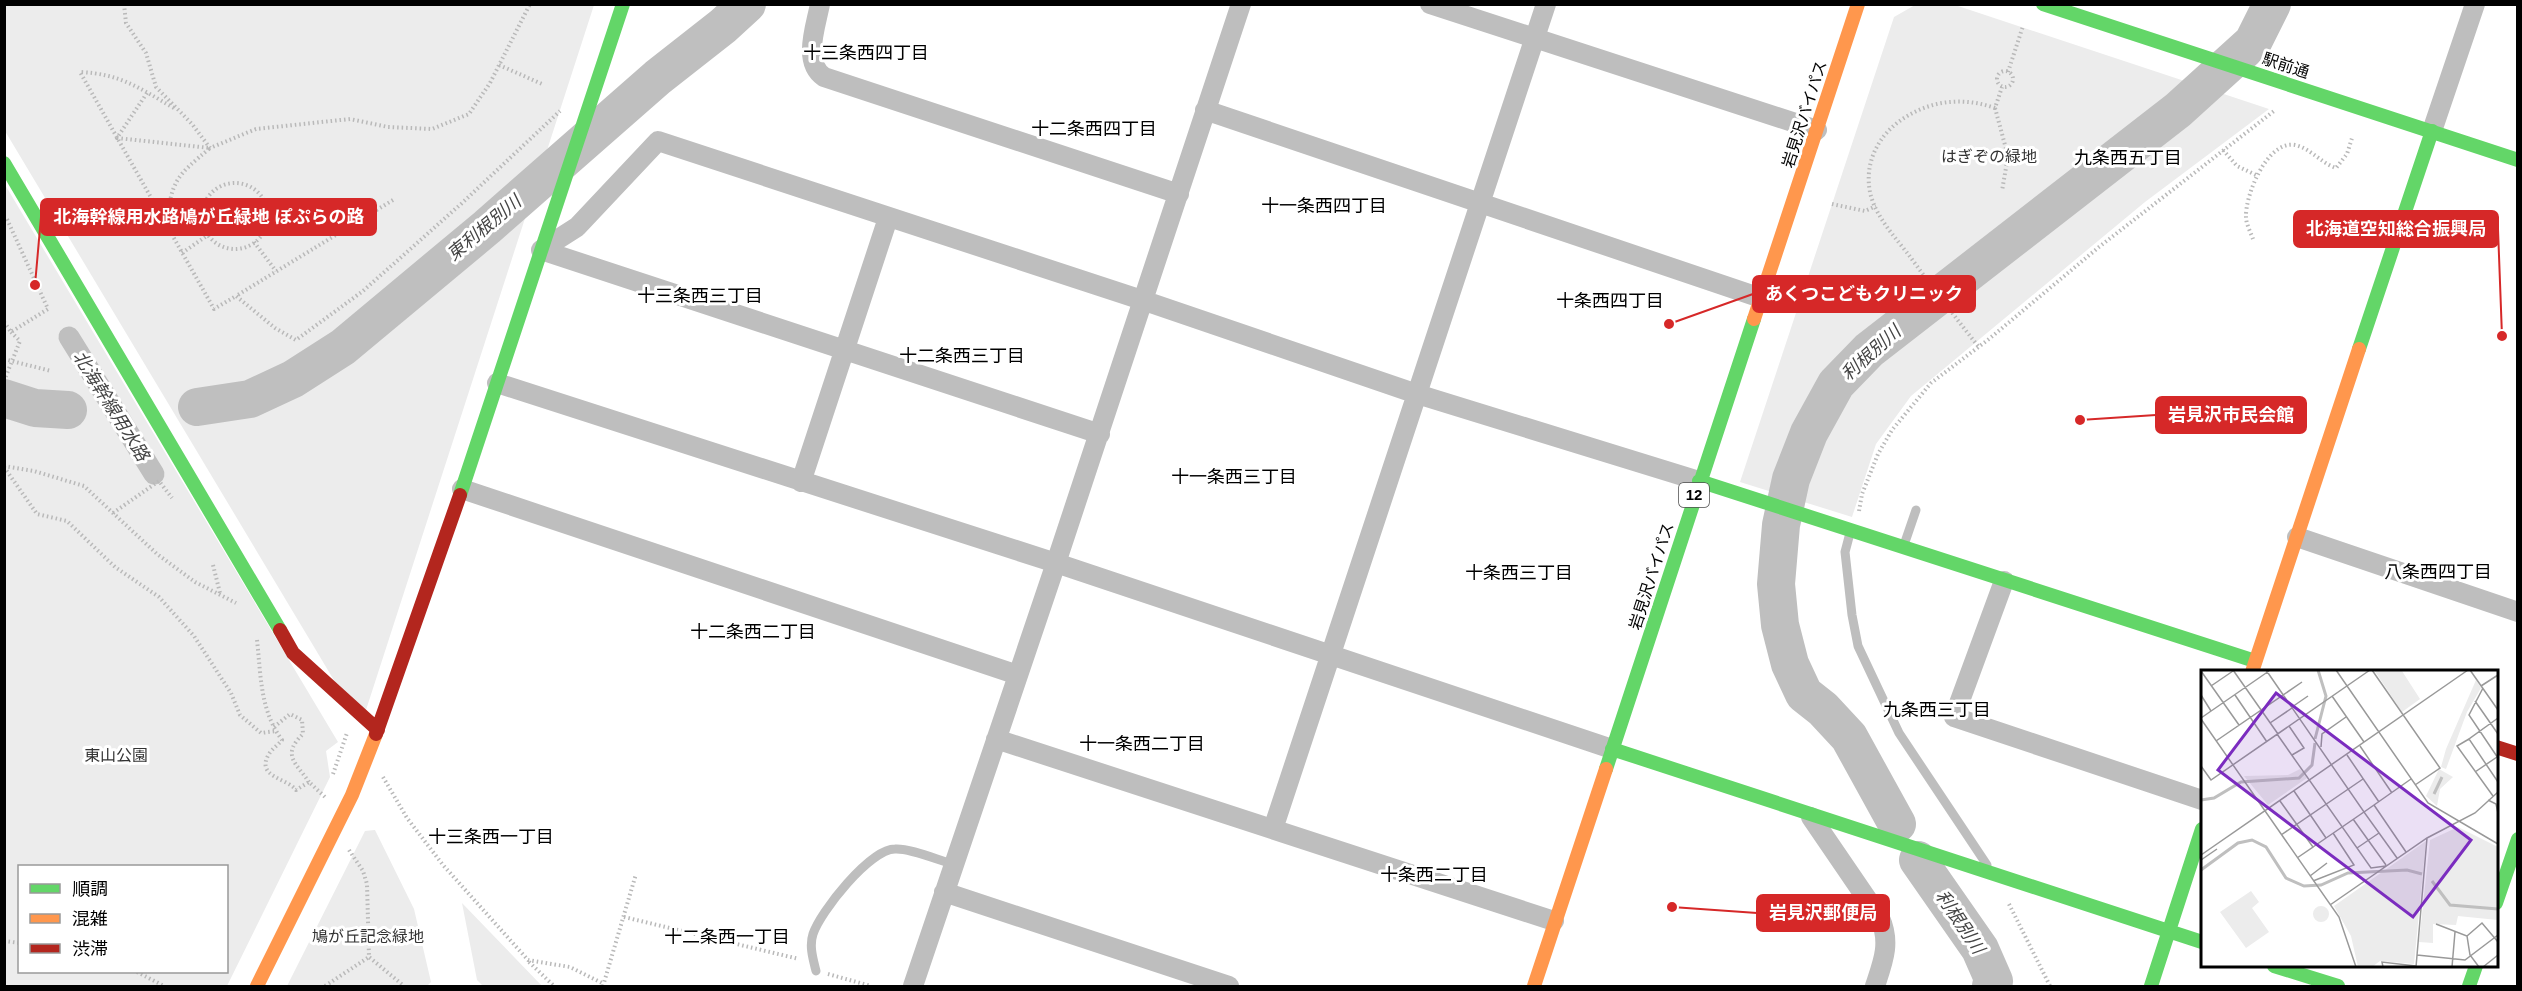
<svg xmlns="http://www.w3.org/2000/svg" width="2522" height="991" viewBox="0 0 2522 991" font-family="Arial,'Noto Sans JP',sans-serif">
	<style>
		.green { fill: #ececec; fill-rule: evenodd }
		.lines { fill: none; stroke-linecap: round; stroke-linejoin: round }
		.canal { stroke: #bfbfbf; stroke-width: 21 }
		.river { stroke: #bfbfbf; stroke-width: 38 }
		.path { stroke: #b9b9b9; stroke-width: 4; stroke-dasharray: 1.5 3; stroke-linecap: butt }
		.lane { stroke: #bebebe; stroke-width: 9 }
		.street { stroke: #bebebe; stroke-width: 20 }
		.fast { stroke: #63d668; stroke-width: 14 }
		.slow { stroke: #ff974d; stroke-width: 14 }
		.jam { stroke: #b3261e; stroke-width: 14 }
		.path-bridge { stroke: #b9b9b9; stroke-width: 4; stroke-dasharray: 1.5 3; stroke-linecap: butt }
		.labels { text-anchor: middle; stroke-width: 6; stroke-linejoin: round; paint-order: stroke }
		.shield { fill: #fff; stroke: #4c4c4c; stroke-width: 1.5 }
		.shield-label { font-size: 15px; font-weight: bold; fill: #000 }
		.street-label { font-size: 16px; fill: #000; stroke: #fff }
		.park-label { font-size: 16px; fill: #333; stroke: #fff }
		.neighbourhood-label { font-size: 18px; fill: #000; stroke: #fff }
		.water-label { font-size: 18px; font-style: italic; fill: #444; stroke: #fff }
		.inset-river { fill: none; stroke: #bfbfbf; stroke-width: 3 }
		.inset-road { fill: none; stroke: #999; stroke-width: 1.5 }
		.view { fill: #7b2cbf; fill-opacity: 0.15; stroke: #7b2cbf; stroke-width: 3 }
		.inset-edge { fill: none; stroke: #000; stroke-width: 3 }
		.leader { fill: none; stroke: #d62828; stroke-width: 2 }
		.callout-dot { fill: #d62828; stroke: #fff; stroke-width: 2 }
		.callout { fill: #d62828; stroke: #d62828; stroke-width: 2 }
		.callout-label { font-size: 18px; text-anchor: middle; font-weight: bold; fill: #fff }
	</style>
	<rect width="100%" height="100%" fill="#fff"/>
	<path class="green" d="M 4,5 L 594,5 L 366,710 L 350,707 L 5,131 Z
		M 1915,5 L 1955,5 L 2269,109 L 2145,202 L 1911,396 L 1876,444 L 1852,517 L 1740,482 L 1894,17 Z
		M 4,183 L 338,742 L 326,751 L 330,777 L 227,986 L 5,986 ZM 20,866 L 226,866 L 226,972 L 20,972 Z
		M 375,830 L 414,909 L 431,982 L 427,986 L 287,986 L 365,831 Z
		M 462,903 L 542,986 L 483,986 L 477,980 Z"/>
	<g class="lines">
		<path class="canal" d="M 69,337 L 154,474"/>
		<path class="river" d="M 4,398 L 35,408 L 68,410
			M 197,407 L 250,399 L 293,379 L 343,347 L 487,227 L 658,77 L 723,26 L 747,4
			M 1897,824 L 1849,737 L 1823,709 L 1804,694 L 1790,664 L 1780,625 L 1776,584 L 1781,525 L 1791,479 L 1809,433 L 1836,384 L 1869,350 L 2178,110 L 2253,42 L 2272,4
			M 1918,860 L 1980,949 L 1994,981 L 1991,986"/>
		<path class="path" d="M 124,4 L 126,23 L 146,53 L 156,87 L 192,124 L 210,148 L 256,129 L 350,119 L 388,127 L 432,129 L 469,114 L 490,83 L 530,4
			M 499,65 L 542,84
			M1997 79a8 8 0 1 1 16 0a8 8 0 1 1-16 0Z
			M 2008,72 L 2023,26
			M 147,93 L 117,138 L 210,148 C 177,176 171,180 167,224
			M 174,108 C 139,88 121,74 80,72 L 214,309 L 236,296
			M 1995,108 L 2008,156 L 2002,191
			M 2223,150 L 2237,166 L 2256,175
			M202 216a33 33 0 1 1 66 0a33 33 0 1 1-66 0Z
			M 393,200 L 236,296 L 275,328 L 296,340 L 363,291 L 461,204 L 560,111
			M 1832,204 L 1865,211 L 1876,206
			M 2253,239 C 2251,233 2246,224 2246,217 C 2245,196 2267,140 2295,145 C 2310,148 2321,163 2336,168 L 2347,154 L 2352,138
			M 254,242 L 276,271
			M 182,253 L 208,235
			M 4,322 L 11,332 L 48,309 L 6,217
			M 11,332 L 20,341
			M 1978,346 C 1955,317 1933,288 1911,258 C 1897,239 1875,217 1870,192 C 1864,162 1879,134 1904,118 C 1932,100 1964,97 1995,108 L 2002,87
			M 4,359 L 51,371
			M 4,466 L 34,471 L 84,486 L 157,554 L 195,582 L 236,603
			M 4,467 L 37,514 L 67,521 L 115,567 L 159,597 L 194,636 L 231,693 L 240,715 L 261,733 L 276,731
			M 1859,511 L 1862,494 L 1878,454 L 1892,430 L 1931,383 L 1989,339 L 2099,247 L 2274,111
			M 113,513 L 159,481 L 172,498
			M 213,565 L 220,593
			M 257,640 C 261,676 260,710 282,740 C 278,745 272,749 269,754 C 255,777 287,778 296,790 L 309,782 L 325,797
			M 274,727 L 290,714 L 302,720 L 303,734 C 281,755 296,763 309,782
			M 333,774 L 347,733
			M 383,777 L 407,818 L 443,865 L 528,960 L 570,967 L 604,984
			M 349,850 L 363,871 L 367,884 L 369,957 L 404,986
			M 2009,904 L 2050,986
			M 624,917 L 799,959
			M 4,941 L 20,943
			M 529,962 L 554,986
			M 137,972 L 164,986
			M 828,974 L 871,986
			M 325,986 L 369,957
			M 603,986 L 636,874"/>
		<path class="lane" d="M 1850,533 L 1845,552 L 1852,615 L 1858,646 L 1899,733 L 1987,865
			M 1904,545 L 1916,510
			M 816,971 C 813,959 809,946 813,934 C 820,912 870,849 895,849 C 910,848 938,860 953,864"/>
		<path class="street" d="M 820,4 C 816,26 802,62 824,77 L 1179,194
			M 1430,4 L 1817,130
			M 1205,110 L 1761,298
			M 2432,131 L 2475,4
			M 541,250 L 577,227 L 658,141 L 1142,300 L 1417,394 L 1699,481
			M 541,250 L 1100,434
			M 497,383 L 1056,563 L 1241,4
			M 801,482 L 888,218
			M 462,489 L 1018,675
			M 2297,537 L 2518,612
			M 2004,581 L 1954,717 L 2202,800
			M 996,739 L 1554,921
			M 1811,817 L 1880,918 C 1891,943 1883,962 1875,986
			M 1273,829 L 1546,4
			M 944,892 L 1229,986
			M 913,986 L 1056,563 L 1612,749"/>
		<path class="fast" d="M 2043,4 L 2518,160
			M 4,163 L 280,630
			M 2359,349 L 2432,131
			M 1699,481 L 2255,661
			M 460,495 L 623,4
			M 1612,749 L 2202,942
			M 1606,769 L 1754,319
			M 2496,903 L 2518,839
			M 2274,966 L 2338,986
			M 2151,986 L 2202,829
			M 2469,986 L 2476,966"/>
		<path class="slow" d="M 1754,319 L 1858,4
			M 2252,672 L 2359,349
			M 257,986 L 352,795 L 376,734
			M 1534,986 L 1606,769"/>
		<path class="jam" d="M 280,630 L 293,653 L 378,730
			M 376,734 L 460,495
			M 2496,747 L 2518,754"/>
		<path class="path-bridge" d="M 4,381 L 20,341"/>
	</g>
	<g class="labels">
		<rect class="shield" x="1679" y="483" width="30" height="24" rx="4.5"/>
		<g class="shield-label">
			<text x="1694" y="500">12</text>
		</g>
		<g class="street-label">
			<text transform="translate(2286 65) rotate(18)" y="6">駅前通</text>
			<text transform="translate(1804 114) rotate(-72)" y="6">岩見沢バイパス</text>
			<text transform="translate(1651 576) rotate(-72)" y="6">岩見沢バイパス</text>
		</g>
		<g class="park-label">
			<text x="1989" y="162">はぎぞの緑地</text>
			<text x="116" y="761">東山公園</text>
			<text x="368" y="942">鳩が丘記念緑地</text>
		</g>
		<g class="neighbourhood-label">
			<text x="866" y="59">十三条西四丁目</text>
			<text x="1094" y="135">十二条西四丁目</text>
			<text x="2128" y="164">九条西五丁目</text>
			<text x="1324" y="212">十一条西四丁目</text>
			<text x="700" y="302">十三条西三丁目</text>
			<text x="1610" y="307">十条西四丁目</text>
			<text x="962" y="362">十二条西三丁目</text>
			<text x="1234" y="483">十一条西三丁目</text>
			<text x="2438" y="578">八条西四丁目</text>
			<text x="1519" y="579">十条西三丁目</text>
			<text x="753" y="638">十二条西二丁目</text>
			<text x="1937" y="716">九条西三丁目</text>
			<text x="1142" y="750">十一条西二丁目</text>
			<text x="491" y="843">十三条西一丁目</text>
			<text x="1434" y="881">十条西二丁目</text>
			<text x="727" y="943">十二条西一丁目</text>
		</g>
		<g class="water-label">
			<text transform="translate(484 228) rotate(-40)" y="6">東利根別川</text>
			<text transform="translate(1871 353) rotate(-42)" y="6">利根別川</text>
			<text transform="translate(111 406) rotate(58)" y="6">北海幹線用水路</text>
			<text transform="translate(1960 922) rotate(56)" y="6">利根別川</text>
		</g>
	</g>
	<g transform="translate(2201 670)">
		<rect width="297" height="297" fill="#fff"/>
		<path d="M 173,0 L 201,1 L 219,29 L 201,42 ZM 275,10 L 280,18 L 266,42 L 245,99 L 240,97 L 245,79 ZM 99,99 L 106,108 L 67,135 L 43,106 L 87,105 ZM 238,99 L 252,107 L 239,119 L 236,136 L 225,126 ZM 257,157 L 297,177 L 297,250 L 257,246 L 255,255 L 232,254 L 232,273 L 218,272 L 229,170 ZM 225,171 L 213,294 L 179,291 L 171,297 L 157,297 L 150,266 L 133,236 ZM 50,221 L 58,232 L 51,238 L 68,262 L 45,278 L 19,242 ZM112 244a8 8 0 1 1 16 0a8 8 0 1 1-16 0Z" fill="#ececec"/>
		<path class="inset-river" d="M 114,69 L 125,26 L 117,0M 233,124 L 241,107M 0,130 L 13,128 L 40,112 L 98,108 L 111,95 L 114,73M 0,200 L 37,173 L 51,170 L 65,177 L 85,208 L 103,216 L 120,215 L 147,203 L 206,200 L 221,204M 231,211 L 249,235 L 297,239"/>
		<path class="inset-road" d="M 32,0 L 77,64M 65,0 L 163,142 L 210,109M 135,0 L 227,133 L 297,174M 171,0 L 239,98 L 214,115M 269,0 L 297,40M 0,1 L 38,55M 10,16 L 32,1M 280,16 L 297,5M 282,18 L 268,45 L 297,88M 0,25 L 10,41M 34,25 L 66,72M 131,26 L 163,72M 274,31 L 297,64M 91,37 L 107,26M 0,48 L 68,1M 297,48 L 268,69 L 297,112M 0,49 L 138,247 L 155,297M 69,53 L 91,38M 88,56 L 103,78 L 91,85M 76,64 L 170,198 L 185,196M 268,69 L 256,76 L 292,126M 15,71 L 101,12M 159,76 L 191,123M 120,77 L 121,64 L 145,47M 146,85 L 178,132M 0,96 L 10,110 L 169,0M 274,102 L 296,87M 93,121 L 125,168M 287,130 L 295,134 L 297,143M 79,131 L 112,177 L 96,188M 173,135 L 205,182M 152,149 L 185,195M 80,165 L 162,109M 112,177 L 163,142 L 196,188M 156,178 L 178,163M 0,185 L 267,0M 0,190 L 16,179M 109,206 L 126,193M 112,211 L 153,195 L 132,163M 129,235 L 226,168 L 274,143 L 297,122M 235,254 L 266,266 L 269,285 L 278,297M 266,266 L 281,253 L 297,272M 216,285 L 264,290 L 297,265M 182,297 L 181,292 L 215,296M 215,297 L 226,168M 251,297 L 254,262M 282,297 L 297,285"/>
		<path class="view" d="M 75,23 L 270,170 L 212,247 L 17,100 Z"/>
		<rect width="297" height="297" class="inset-edge"/>
	</g>
	<path class="leader" d="M35 285L41 217M2502 336L2498 229M1669 324L1753 294M2080 420L2156 415M1672 907L1757 913"/>
	<g class="callout-dot">
		<circle cx="35" cy="285" r="6"/>
		<circle cx="2502" cy="336" r="6"/>
		<circle cx="1669" cy="324" r="6"/>
		<circle cx="2080" cy="420" r="6"/>
		<circle cx="1672" cy="907" r="6"/>
	</g>
	<g class="callout">
		<rect x="41" y="199" width="335" height="36" rx="6"/>
		<rect x="2294" y="211" width="204" height="36" rx="6"/>
		<rect x="1753" y="276" width="222" height="36" rx="6"/>
		<rect x="2156" y="397" width="150" height="36" rx="6"/>
		<rect x="1757" y="895" width="132" height="36" rx="6"/>
	</g>
	<g class="callout-label">
		<text x="209" y="223">北海幹線用水路鳩が丘緑地 ぽぷらの路</text>
		<text x="2396" y="235">北海道空知総合振興局</text>
		<text x="1864" y="300">あくつこどもクリニック</text>
		<text x="2231" y="421">岩見沢市民会館</text>
		<text x="1823" y="919">岩見沢郵便局</text>
	</g>
	<rect width="2522" height="991" fill="none" stroke="#000000" stroke-width="12"/>
	<rect x="18" y="865" width="210" height="108" fill="#ffffff" stroke="#999999" stroke-width="1.5"/>
	<rect x="30" y="884" width="30" height="9" fill="#63d668" stroke="#999999" stroke-width="1.5"/>
	<text x="72" y="895" font-size="18" fill="#000000">順調</text>
	<rect x="30" y="914" width="30" height="9" fill="#ff974d" stroke="#999999" stroke-width="1.5"/>
	<text x="72" y="925" font-size="18" fill="#000000">混雑</text>
	<rect x="30" y="944" width="30" height="9" fill="#b3261e" stroke="#999999" stroke-width="1.5"/>
	<text x="72" y="955" font-size="18" fill="#000000">渋滞</text>
</svg>
